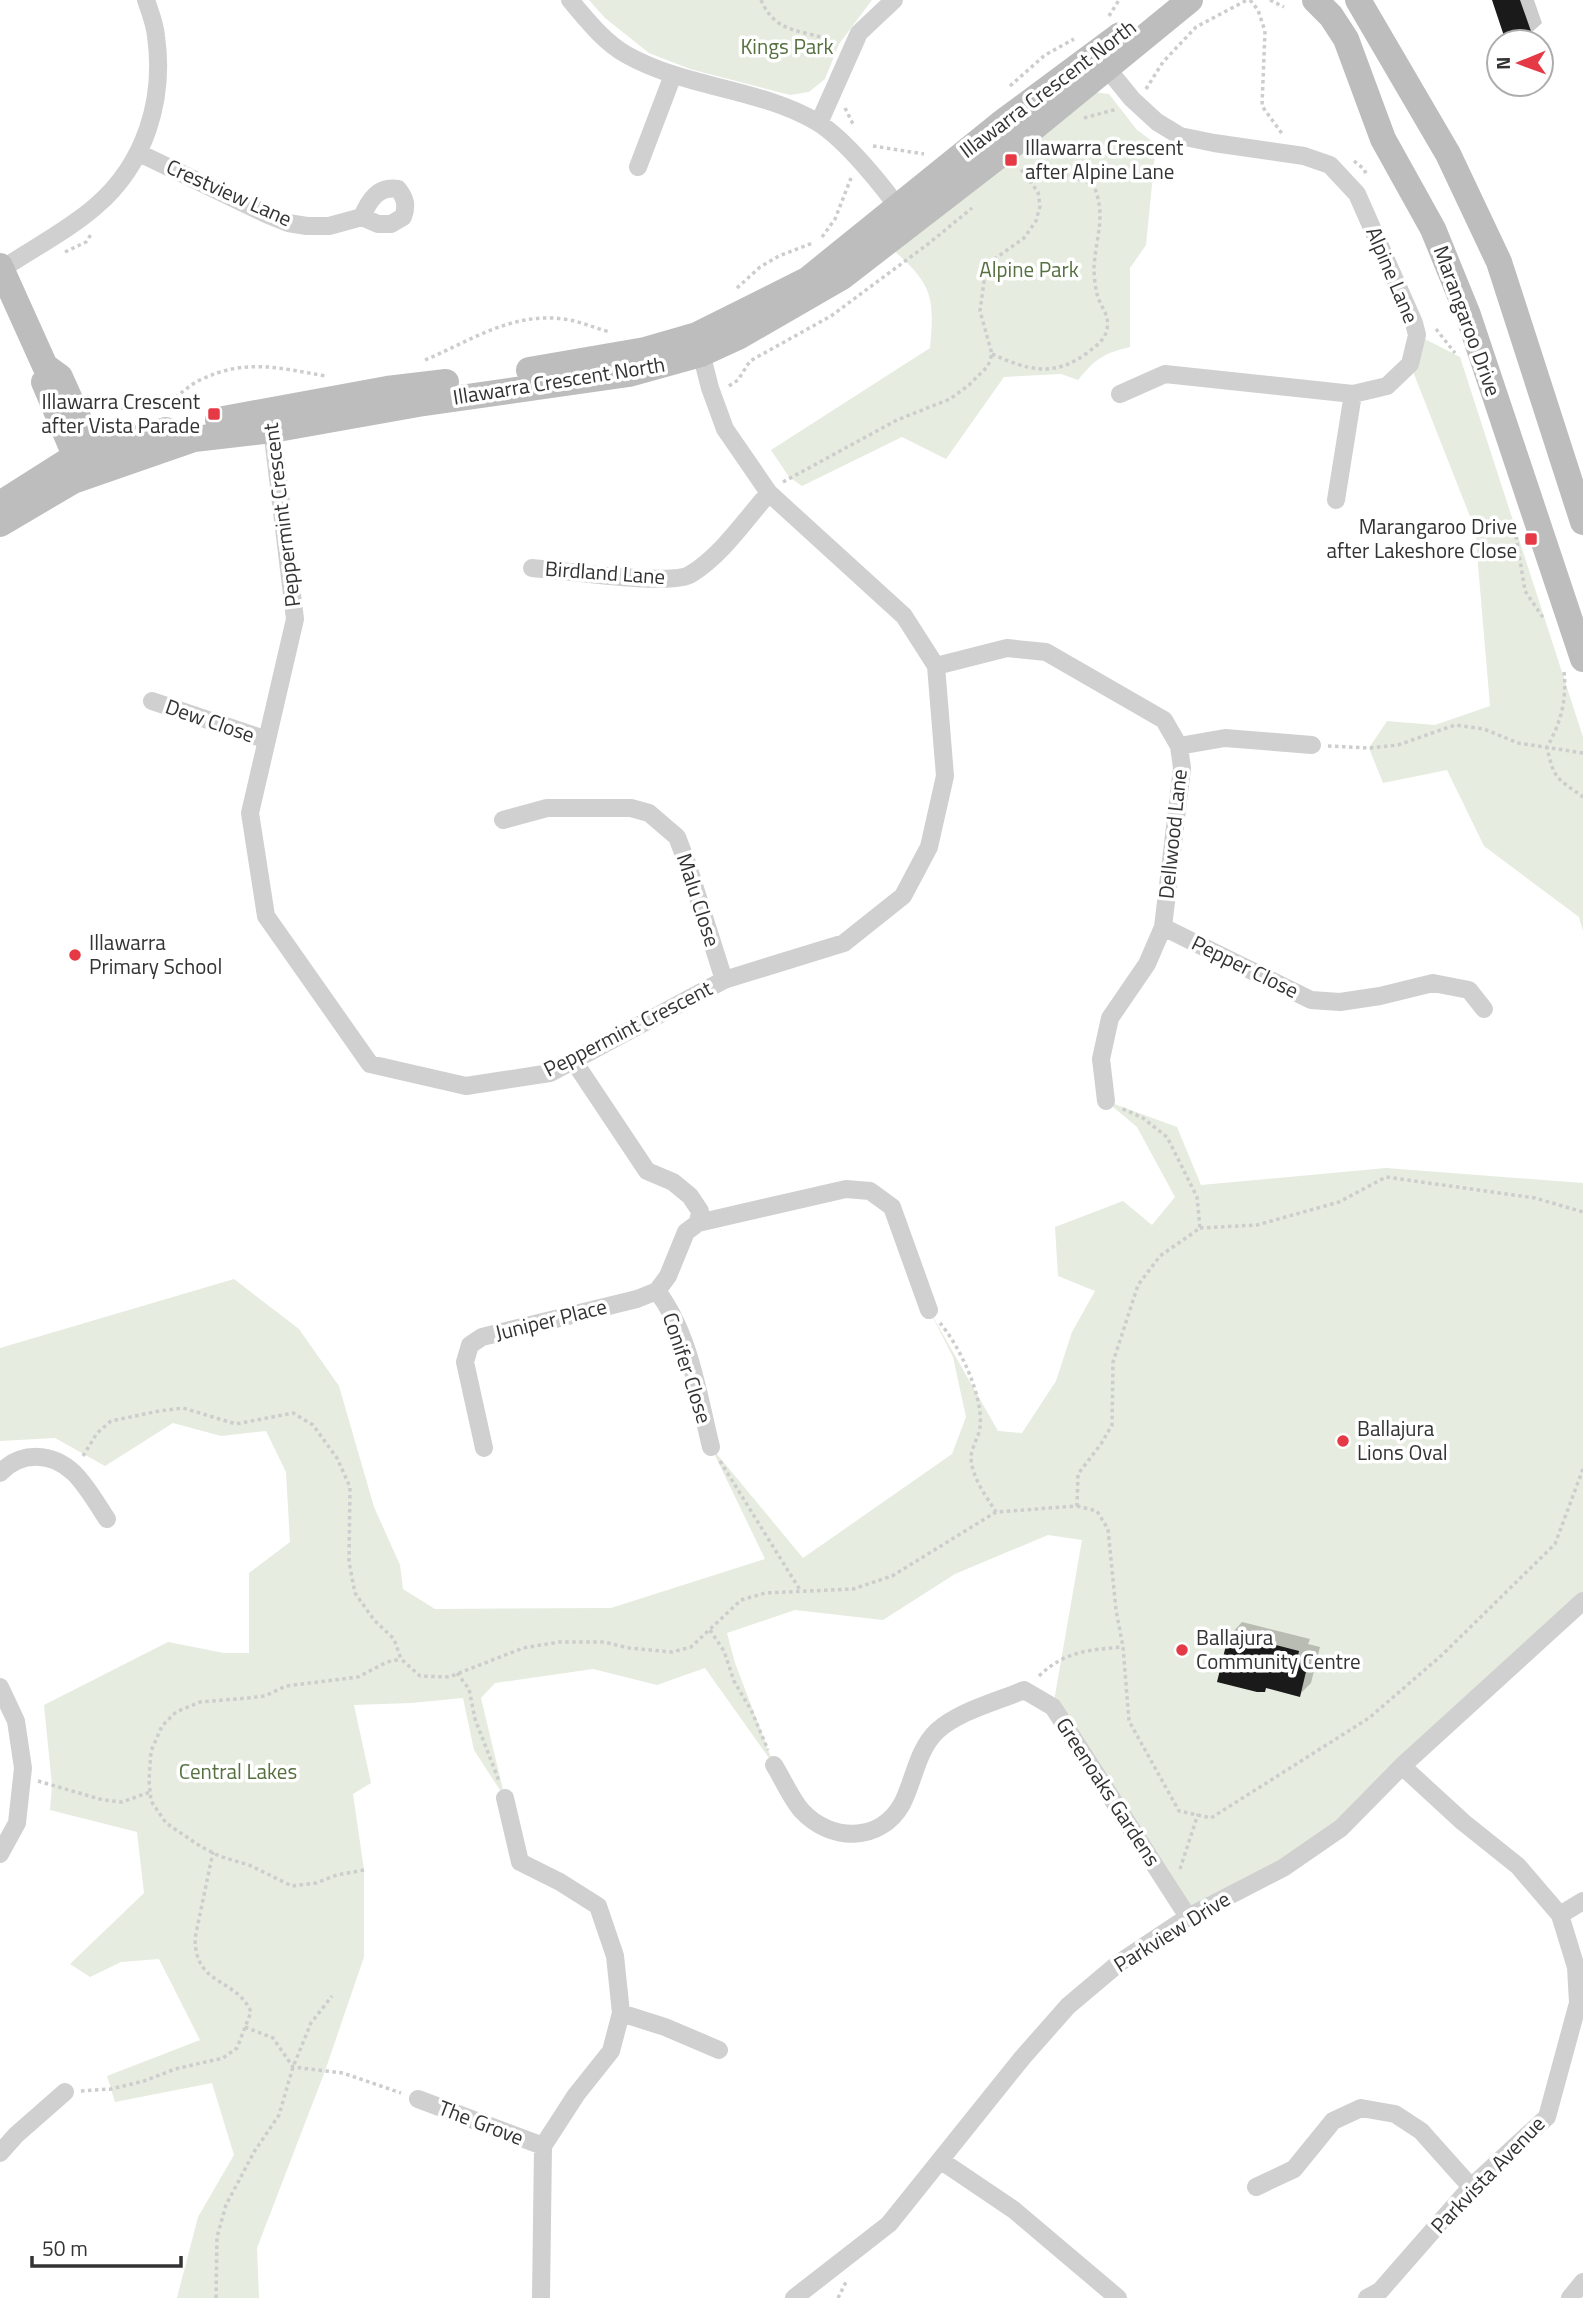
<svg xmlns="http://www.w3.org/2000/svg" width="1583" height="2298" viewBox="0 0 1583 2298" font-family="'Titillium Web',sans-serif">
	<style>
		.park { fill: #e6ecdf }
		.shadow { fill: #0003 }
		.building { fill: #1a1a1a }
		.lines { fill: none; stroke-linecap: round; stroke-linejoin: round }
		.path { stroke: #cdcdcd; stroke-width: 3.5; stroke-dasharray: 3.5 3.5; stroke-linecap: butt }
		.street { stroke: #d0d0d0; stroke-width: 18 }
		.secondary { stroke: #bdbdbd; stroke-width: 26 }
		.poi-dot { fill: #e63946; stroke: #fff; stroke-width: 2.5 }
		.labels { text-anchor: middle; stroke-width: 7; stroke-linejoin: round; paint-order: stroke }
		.park-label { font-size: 21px; fill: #56703f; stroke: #fff }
		.street-label { font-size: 21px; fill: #333; stroke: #fff }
		.poi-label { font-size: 21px; fill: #333; stroke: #fff; text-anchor: start }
	</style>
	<rect width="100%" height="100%" fill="#fff"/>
	<path class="park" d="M 589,0 L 872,0 L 839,44 L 825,79 L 809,92 L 790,95 L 690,69 L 649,53 L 605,18 Z
		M 1087,91 L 1109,94 L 1137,130 L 1156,144 L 1146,245 L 1130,268 L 1130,347 C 1104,353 1095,359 1078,380 L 1061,374 L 1004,377 L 946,459 L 902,437 L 802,486 L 789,477 L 771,450 L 930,348 C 935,296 932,284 892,249 Z
		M 1417,335 L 1460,357 L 1583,737 L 1583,931 L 1579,917 L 1484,846 L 1447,770 L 1383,783 L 1369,748 L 1387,721 L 1435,725 L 1490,706 L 1475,529 L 1410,364 Z
		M 1106,1101 L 1177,1127 L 1201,1185 L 1386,1168 L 1583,1183 L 1583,1601 L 1341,1828 L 1188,1917 L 1053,1707 L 1082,1540 L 1048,1535 L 955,1574 L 883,1620 L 795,1610 L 727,1633 L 735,1663 L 774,1765 L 705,1668 L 657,1685 L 593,1669 L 495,1683 L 481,1698 L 505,1798 L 474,1750 L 463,1698 L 411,1703 L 354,1705 L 371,1783 L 353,1794 L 364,1870 L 364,1957 L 325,2071 L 257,2248 L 259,2298 L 177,2298 L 198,2217 L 234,2155 L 212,2083 L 115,2102 L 107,2076 L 200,2040 L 159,1959 L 121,1962 L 90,1977 L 70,1964 L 144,1893 L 137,1832 L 50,1810 L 52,1785 L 44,1705 L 168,1642 L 224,1653 L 249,1653 L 249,1573 L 290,1542 L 286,1472 L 266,1431 L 221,1436 L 173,1423 L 105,1466 L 55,1438 L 0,1441 L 0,1348 L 234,1279 L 299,1329 L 339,1386 L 374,1507 L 400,1565 L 403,1589 L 435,1609 L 611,1608 L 765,1559 L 711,1447 L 803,1558 L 952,1454 L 966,1417 L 953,1357 L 929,1310 L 998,1431 L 1022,1433 L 1056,1381 L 1072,1332 L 1095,1291 L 1058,1276 L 1055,1227 L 1123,1201 L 1152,1225 L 1175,1197 L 1137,1127 Z"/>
	<path class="shadow" d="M 1494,0 L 1534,0 L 1542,23 L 1531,33 Z
		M 1242,1622 L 1310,1639 L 1308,1644 L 1320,1647 L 1311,1683 L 1299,1695 L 1267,1687 L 1264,1690 L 1231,1634 Z"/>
	<path class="building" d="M 1492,0 L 1520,0 L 1532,34 L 1506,42 Z
		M 1229,1633 L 1299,1651 L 1298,1656 L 1309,1659 L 1300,1697 L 1266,1688 L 1265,1692 L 1257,1692 L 1217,1682 Z"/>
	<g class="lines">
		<path class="path" d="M 761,0 C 777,36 802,28 834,42
			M 1250,0 L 1258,10 L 1265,31 L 1262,106 L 1283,135
			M 1270,0 L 1284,7
			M 1109,16 L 1119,0
			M 1010,86 L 1045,55 L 1074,39
			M 1146,89 L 1163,62 L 1196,27 L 1247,0
			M 845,108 L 854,126
			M 1084,118 L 1117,109
			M 873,146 L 924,154
			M 1354,161 L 1364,169 L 1367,176
			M 822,237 L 835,219 L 851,178
			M 65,252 L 86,242 L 92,233
			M 737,288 L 760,267 L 779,256 L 813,243
			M 1436,329 L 1455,353
			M 992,354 C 1028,370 1053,378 1087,353 C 1096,346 1105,340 1107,329 C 1110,314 1100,307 1097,294 C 1095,286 1094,275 1094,267 C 1096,235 1107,215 1093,184 C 1068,175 1053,170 1028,178
			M 425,360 C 470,341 512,312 563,319 C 580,321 594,328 610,332
			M 729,386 L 738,380 L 750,361 L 831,316 L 928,244 L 972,208
			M 100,409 C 121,406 143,411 164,403 C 178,398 187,386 200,380 C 246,358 279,368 326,376
			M 783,482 L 897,420 L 950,399 L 969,385 L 988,366 L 992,354 L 980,311 L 986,267 L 996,258 L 1024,238 L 1036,221 L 1040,206 L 1038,192 L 1020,168
			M 1516,536 L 1525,591 L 1544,619
			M 1564,672 C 1567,699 1561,723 1547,747 C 1554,780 1557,778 1583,797
			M 1328,746 L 1369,748 L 1398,745 L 1455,725 L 1484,729 L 1518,743 L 1583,753
			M 1200,1228 L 1257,1225 L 1339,1202 L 1386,1177 L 1535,1198 L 1583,1212
			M 940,1323 C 959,1345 984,1397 980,1427 C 979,1437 971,1448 971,1458 C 972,1478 986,1496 996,1512
			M 83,1456 L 97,1433 L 111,1421 L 159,1411 L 183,1408 L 236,1424 L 293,1413 L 313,1425 L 337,1458 L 350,1487 L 349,1562 L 355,1593 L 374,1620 L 394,1639 L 401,1659 L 420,1676 L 449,1677 L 523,1648 L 559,1642 L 604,1642 L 629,1648 L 672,1652 L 691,1647 L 741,1600 L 765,1593 L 853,1589 L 892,1576 L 996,1512 L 1077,1506 L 1078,1474 L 1101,1444 L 1112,1425 L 1113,1362 L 1138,1285 L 1160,1256 L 1200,1228 L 1197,1197 L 1167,1137 L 1143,1118 L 1121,1108
			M 720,1461 L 800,1590
			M 1077,1506 L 1097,1511 L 1108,1529 L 1116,1610 L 1123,1647 L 1129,1721 L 1179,1811 L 1211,1818 L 1369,1718 L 1442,1655 L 1555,1544 L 1583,1469
			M 710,1630 L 724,1651 L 734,1681 L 752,1712 L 768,1750
			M 457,1673 L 469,1689 L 475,1719 L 499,1781
			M 1039,1676 C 1065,1651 1088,1650 1123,1647
			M 38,1781 L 103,1800 L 122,1802 L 150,1792
			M 1180,1869 L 1198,1814
			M 364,1870 L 337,1875 L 316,1883 L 292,1886 L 249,1865 L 219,1856 L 200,1846 L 166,1823 L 151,1801 L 149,1780 L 151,1751 L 162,1726 L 176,1712 L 200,1702 L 248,1698 L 265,1696 L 286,1686 L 358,1677 L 387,1662 L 401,1659
			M 245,2027 L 273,2038 L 293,2067 L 343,2073 L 401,2093
			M 81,2091 L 111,2089 L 144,2081 L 175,2069 L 223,2058 L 237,2048 L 251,2012 C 236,1977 195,1987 195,1938 L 213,1852
			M 216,2298 L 217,2237 L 226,2205 L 254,2152 L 279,2115 L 293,2067 L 311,2023 L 332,1996
			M 838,2298 L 846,2282"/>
		<path class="street" d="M 570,0 C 587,20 604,42 627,55 C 686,88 759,88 817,122 C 845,139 885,188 903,215
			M 1101,61 L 1132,99 L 1157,122 L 1180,136 L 1214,143 L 1304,156 L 1330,165 L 1357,194 L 1414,323 L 1417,335 L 1410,364 L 1387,386 L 1353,394 L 1165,374 L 1120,394
			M 819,123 L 859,33 L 894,0
			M 139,153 L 268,215 L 288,223 L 307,226 L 329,226 L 362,217 L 378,224 L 391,224 L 403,217 C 407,206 406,199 398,189 C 378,186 369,200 362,217
			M 638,167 L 673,75
			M 2,269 C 32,249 70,229 96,206 C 145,164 165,100 156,36 C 155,24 150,12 146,0
			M 271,421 L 295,619 L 250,813 L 266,916 L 370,1064 L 466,1086 L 550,1073 L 724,980 L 844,943 L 903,896 L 929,847 L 945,776 L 936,666 L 904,616 L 769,493 L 725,429 L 710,388 L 699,345
			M 1336,500 L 1353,394
			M 532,568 C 561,570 672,587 691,574 C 722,555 745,520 769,493
			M 936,666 L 1007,648 L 1046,652 L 1164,720 L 1179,746 L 1182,768 L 1163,927 L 1147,964 L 1110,1018 L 1101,1059 L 1106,1101
			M 152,701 L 267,740
			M 1179,746 L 1225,738 L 1312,745
			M 503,820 L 547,808 L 631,808 L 649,813 L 677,837 L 687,863 L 724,980
			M 1163,927 L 1311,1000 L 1340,1002 L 1380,996 L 1433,983 L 1469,990 L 1484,1009
			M 573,1060 L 647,1171 L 673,1182 L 690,1196 L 700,1211 L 698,1223 L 846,1189 L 870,1191 L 892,1207 L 929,1310
			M 657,1291 C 690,1334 698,1395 711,1447
			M 484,1448 L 465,1362 L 470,1345 L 482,1337 L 637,1299 L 657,1291 L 668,1276 L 686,1232 L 698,1223
			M 0,1473 C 21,1451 52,1452 74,1473 C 87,1486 97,1504 107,1519
			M 0,1687 L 16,1721 L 23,1768 L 17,1823 L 0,1854
			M 774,1765 C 783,1779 791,1799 802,1811 C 831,1842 880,1843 902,1804 C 914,1781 917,1750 937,1731 C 959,1711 996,1702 1024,1690 L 1053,1707 L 1188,1917
			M 505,1798 L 520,1862 L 560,1882 L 598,1906 L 615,1956 L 621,2013 L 611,2051 L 576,2095 L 543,2146 L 541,2298
			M 1560,1915 L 1583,1901
			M 621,2013 L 665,2027 L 719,2050
			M 418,2099 L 543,2146
			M 0,2153 L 16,2135 L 65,2092
			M 940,2160 L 1014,2210 L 1118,2298
			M 1256,2187 L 1294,2169 L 1333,2121 L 1361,2108 L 1395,2114 L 1421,2131 L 1471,2187
			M 794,2298 L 889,2224 L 1023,2057 L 1068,2006 L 1119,1963 L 1188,1917 L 1283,1868 L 1341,1828 L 1402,1766 L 1583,1601
			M 1367,2298 L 1380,2291 L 1471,2187 L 1547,2117 L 1578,2003 L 1576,1967 L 1560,1915 L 1518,1866 L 1463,1822 L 1402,1766
			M 1570,2298 L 1583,2282"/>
		<path class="secondary" d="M 1315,0 L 1331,16 L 1346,39 L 1383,139 L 1433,229 L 1468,315 L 1583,659
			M 1358,0 L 1448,154 L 1499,262 L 1583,522
			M 0,266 L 45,366 L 60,377 L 100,466
			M 529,370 L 645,350 L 697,335 L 807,280 L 1000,124 L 1120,35
			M 44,382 L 82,472
			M 218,420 L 387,389 L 446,382
			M 0,504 L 74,457 L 166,430
			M 0,524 L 73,481 L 194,439 L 272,430 L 418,404 L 629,374 L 701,354 L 738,337 L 842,277 L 1009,148 L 1190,0"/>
	</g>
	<g class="poi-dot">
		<rect x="1004" y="153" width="14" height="14" rx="3.5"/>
		<rect x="207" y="407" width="14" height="14" rx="3.5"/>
		<rect x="1524" y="532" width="14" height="14" rx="3.5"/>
		<circle cx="75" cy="955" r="7"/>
		<circle cx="1343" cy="1441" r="7"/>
		<circle cx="1182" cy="1650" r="7"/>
	</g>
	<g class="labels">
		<g class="park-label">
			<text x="787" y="54">Kings Park</text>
			<text x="1029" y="277">Alpine Park</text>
			<text x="238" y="1779">Central Lakes</text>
		</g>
		<g class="street-label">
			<text transform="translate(1048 89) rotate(-37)" y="7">Illawarra Crescent North</text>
			<text transform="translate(229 193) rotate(24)" y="7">Crestview Lane</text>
			<text transform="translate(1392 275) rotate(67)" y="7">Alpine Lane</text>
			<text transform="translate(1467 321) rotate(70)" y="7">Marangaroo Drive</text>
			<text transform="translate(559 381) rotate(-9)" y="7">Illawarra Crescent North</text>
			<text transform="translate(282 515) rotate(-97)" y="7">Peppermint Crescent</text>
			<text transform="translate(605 573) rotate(4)" y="7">Birdland Lane</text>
			<text transform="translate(210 721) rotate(19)" y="7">Dew Close</text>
			<text transform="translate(1173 834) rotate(-84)" y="7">Dellwood Lane</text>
			<text transform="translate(698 900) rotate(72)" y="7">Malu Close</text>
			<text transform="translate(1245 967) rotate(26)" y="7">Pepper Close</text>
			<text transform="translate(628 1029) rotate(-27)" y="7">Peppermint Crescent</text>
			<text transform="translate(551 1320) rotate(-14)" y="7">Juniper Place</text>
			<text transform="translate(687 1368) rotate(72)" y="7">Conifer Close</text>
			<text transform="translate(1108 1792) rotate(57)" y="7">Greenoaks Gardens</text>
			<text transform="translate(1172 1932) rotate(-32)" y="7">Parkview Drive</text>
			<text transform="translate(481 2123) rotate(21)" y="7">The Grove</text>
			<text transform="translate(1488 2175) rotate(-46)" y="7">Parkvista Avenue</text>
		</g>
		<g class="poi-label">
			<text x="1025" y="155">Illawarra Crescent<tspan x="1025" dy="24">after Alpine Lane</tspan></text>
			<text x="200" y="409" text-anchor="end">Illawarra Crescent<tspan x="200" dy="24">after Vista Parade</tspan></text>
			<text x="1517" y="534" text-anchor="end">Marangaroo Drive<tspan x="1517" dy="24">after Lakeshore Close</tspan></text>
			<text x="89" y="950">Illawarra<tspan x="89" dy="24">Primary School</tspan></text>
			<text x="1357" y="1436">Ballajura<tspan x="1357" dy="24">Lions Oval</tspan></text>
			<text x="1196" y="1645">Ballajura<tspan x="1196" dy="24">Community Centre</tspan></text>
		</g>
	</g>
	<g transform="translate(1520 63) rotate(269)"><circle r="33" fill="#ffffff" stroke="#adadad" stroke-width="2"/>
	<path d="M0-5L12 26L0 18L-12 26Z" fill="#e63946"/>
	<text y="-10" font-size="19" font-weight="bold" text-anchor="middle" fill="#333333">N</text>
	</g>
	<path d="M32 2256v10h149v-10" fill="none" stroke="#333333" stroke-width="3.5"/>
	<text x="42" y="2256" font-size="21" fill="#333333" stroke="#ffffff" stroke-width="5" paint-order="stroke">50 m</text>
</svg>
